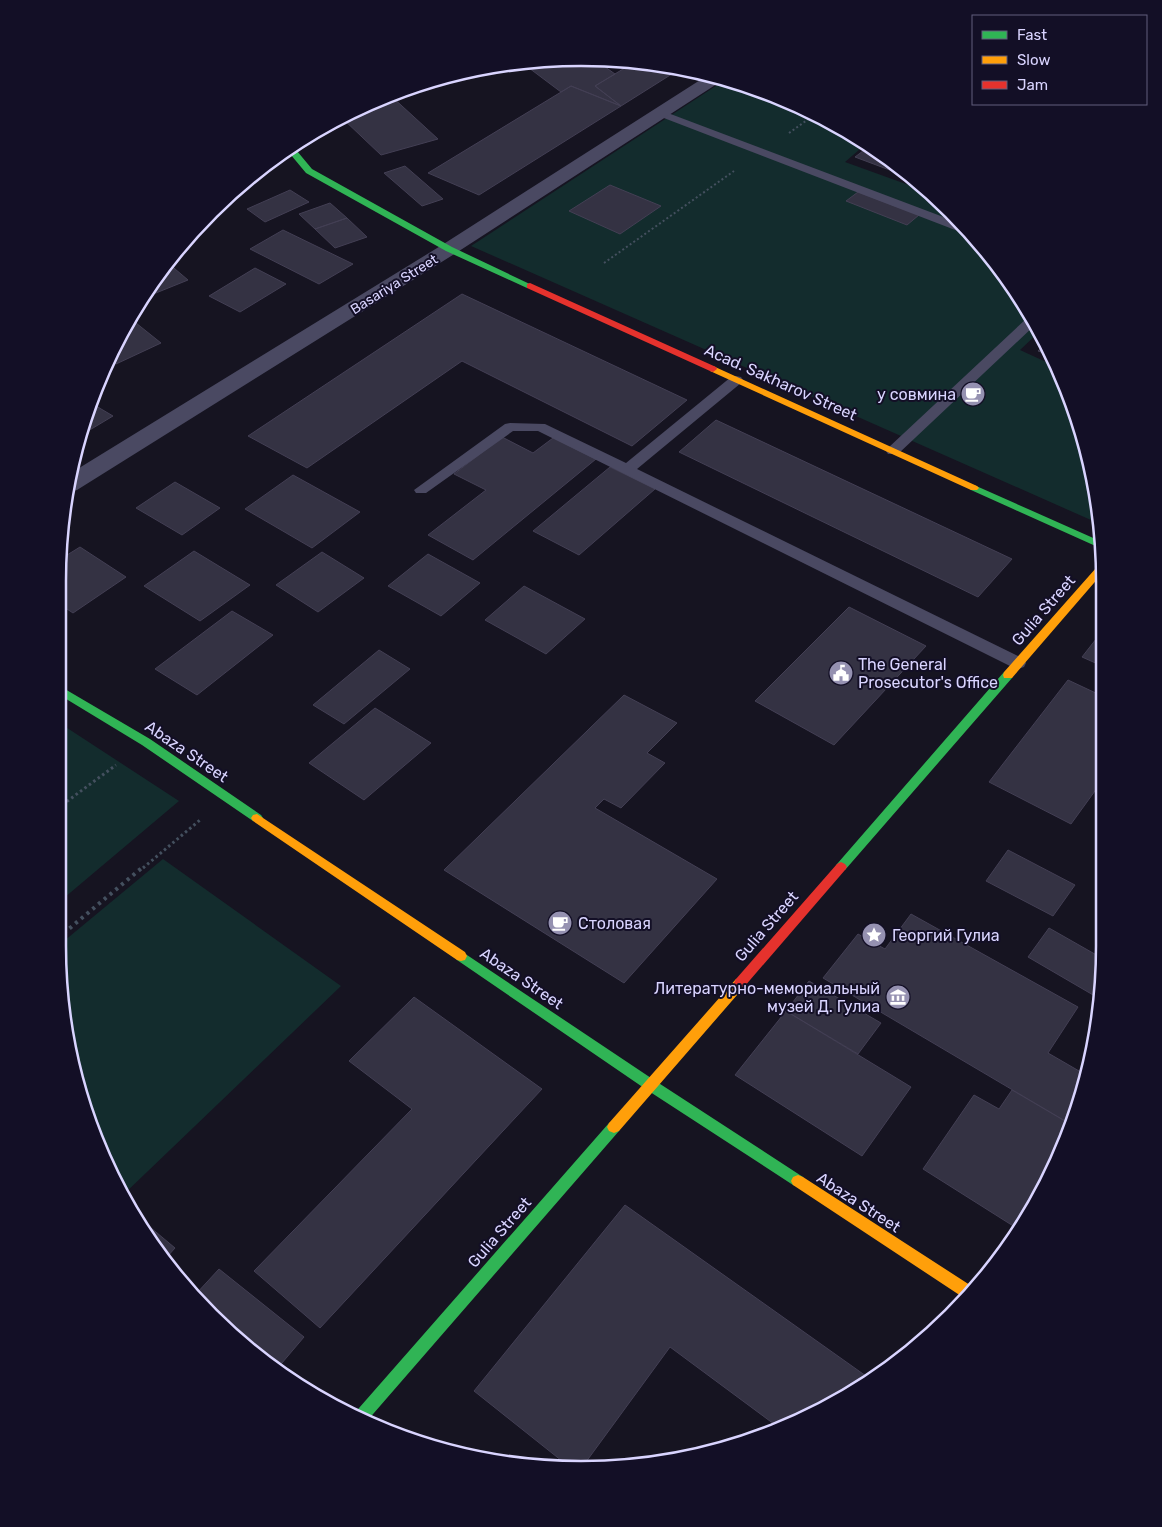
<svg xmlns="http://www.w3.org/2000/svg" width="1162" height="1527" viewBox="0 0 1162 1527" font-family="Rubik,sans-serif">
	<style>
		.green { fill: #132c2d }
		.building { fill: #343243; stroke: #433f54 }
		.lines { fill: none; stroke-linecap: round; stroke-linejoin: round }
		.path-far2 { stroke: #44505f; stroke-width: 2; stroke-dasharray: 2 2.5; stroke-linecap: butt }
		.path-far1 { stroke: #44505f; stroke-width: 3; stroke-dasharray: 2.5 3; stroke-linecap: butt }
		.path { stroke: #44505f; stroke-width: 4; stroke-dasharray: 3 4.5; stroke-linecap: butt }
		.lane { fill: #4a4962; fill-rule: evenodd }
		.street { fill: #4a4962; fill-rule: evenodd }
		.fast { fill: #30b455; fill-rule: evenodd }
		.slow { fill: #ff9f0a; fill-rule: evenodd }
		.jam { fill: #e5322d; fill-rule: evenodd }
		.labels { text-anchor: middle; stroke-width: 4; stroke-linejoin: round; paint-order: stroke }
		.far-street-label { font-size: 14px; fill: #d9d4ff; stroke: #130f26 }
		.street-label { font-size: 16px; fill: #d9d4ff; stroke: #130f26 }
		.poi-label { font-size: 16px; fill: #d9d4ff; stroke: #130f26; text-anchor: start }
		.rim { fill: none; stroke: #d9d4ff; stroke-width: 2.5 }
	</style>
	<rect width="100%" height="100%" fill="#161421"/>
	<path class="green" d="M 725,80 L 781,97 L 867,143 L 845,162 L 928,192 L 951,211 L 1016,290 L 1039,332 L 1020,350 L 1057,367 L 1065,381 L 1100,513 L 1100,524 L 471,246 Z
		M 58,722 L 179,801 L 58,903 Z
		M 163,859 L 341,986 L 123,1195 L 75,1082 L 58,946 Z"/>
	<path class="building" d="M 581,58 L 594,59 L 615,74 L 595,86 L 621,106 L 571,86 L 561,92 L 529,68 L 551,60 Z
		M 633,63 L 683,67 L 621,106 L 595,86 Z
		M 571,86 L 621,106 L 479,195 L 428,173 Z
		M 390,95 L 438,139 L 381,155 L 342,118 L 380,97 Z
		M 871,145 L 872,146 L 911,178 L 855,157 Z
		M 405,166 L 443,199 L 422,206 L 384,173 Z
		M 610,185 L 661,206 L 620,234 L 569,211 Z
		M 290,190 L 309,202 L 265,222 L 247,209 Z
		M 858,192 L 919,215 L 907,225 L 846,201 Z
		M 330,203 L 347,218 L 315,229 L 299,214 Z
		M 347,218 L 367,237 L 335,248 L 315,229 Z
		M 283,230 L 353,264 L 319,284 L 250,249 Z
		M 168,263 L 188,280 L 141,299 L 146,290 Z
		M 255,268 L 286,284 L 240,312 L 209,296 Z
		M 462,294 L 687,400 L 632,446 L 462,361 L 307,468 L 248,436 Z
		M 131,319 L 161,343 L 116,364 L 108,358 Z
		M 1045,344 L 1052,356 L 1038,351 Z
		M 91,403 L 113,416 L 78,437 Z
		M 716,420 L 1012,559 L 978,597 L 679,452 Z
		M 502,437 L 533,453 L 553,438 L 596,459 L 473,560 L 428,535 L 486,490 L 454,474 Z
		M 610,467 L 655,489 L 579,555 L 533,531 Z
		M 293,475 L 360,512 L 312,548 L 245,509 Z
		M 175,482 L 220,508 L 182,535 L 136,508 Z
		M 80,547 L 126,577 L 73,613 L 58,603 L 59,560 Z
		M 194,551 L 250,585 L 200,621 L 144,586 Z
		M 322,552 L 364,578 L 318,612 L 276,585 Z
		M 428,554 L 480,583 L 441,616 L 388,586 Z
		M 524,586 L 585,619 L 546,654 L 485,620 Z
		M 849,607 L 926,646 L 834,745 L 755,701 Z
		M 232,611 L 273,635 L 197,695 L 155,669 Z
		M 1100,634 L 1100,665 L 1082,657 Z
		M 379,650 L 410,669 L 344,724 L 313,705 Z
		M 1068,680 L 1100,695 L 1100,784 L 1071,824 L 989,782 Z
		M 624,695 L 677,723 L 647,753 L 665,763 L 621,808 L 604,799 L 595,808 L 717,879 L 624,983 L 444,870 Z
		M 375,708 L 431,743 L 364,800 L 309,763 Z
		M 1008,850 L 1075,885 L 1053,916 L 986,881 Z
		M 911,914 L 1078,1007 L 1048,1053 L 1086,1075 L 1077,1115 L 1072,1125 L 823,978 L 858,934 L 885,949 Z
		M 1049,928 L 1100,957 L 1100,999 L 1028,957 Z
		M 809,981 L 881,1023 L 858,1054 L 786,1011 Z
		M 414,997 L 542,1089 L 320,1328 L 254,1271 L 412,1109 L 349,1061 Z
		M 786,1011 L 911,1087 L 862,1156 L 735,1075 Z
		M 1012,1090 L 1070,1124 L 1061,1136 L 1066,1139 L 1034,1208 L 1018,1229 L 923,1169 L 974,1095 L 999,1109 Z
		M 625,1205 L 866,1376 L 857,1389 L 778,1427 L 670,1347 L 583,1466 L 567,1465 L 474,1391 Z
		M 132,1212 L 175,1248 L 166,1258 L 132,1213 Z
		M 219,1269 L 304,1337 L 276,1370 L 211,1316 L 195,1295 Z"/>
	<g class="lines">
		<path class="path-far2" d="M 789,133 L 814,115
			M 604,263 L 734,171"/>
		<path class="path-far1" d="M 58,808 L 116,765
			M 143,868 L 200,820"/>
		<path class="path" d="M 58,938 L 144,866"/>
		<path class="lane" d="M 660,110 L 962,224 L 969,233 L 963,233 L 656,115 L 654,113 L 656,111 Z
			M 1031,317 L 1035,325 L 898,454 L 888,454 L 886,451 L 888,448 L 1027,318 Z
			M 736,376 L 741,377 L 743,380 L 741,383 L 637,469 L 1024,659 L 1026,663 L 1024,667 L 1018,669 L 1012,667 L 538,431 L 513,431 L 426,493 L 416,493 L 414,490 L 505,424 L 510,423 L 545,424 L 626,463 L 731,377 Z"/>
		<path class="street" d="M 708,75 L 723,80 L 456,253 L 77,490 L 68,492 L 71,473 L 442,245 Z"/>
		<path class="fast" d="M 292,145 L 312,169 L 452,247 L 534,286 L 533,288 L 527,288 L 446,251 L 306,173 L 286,149 Z
			M 974,485 L 1100,541 L 1100,548 L 971,490 L 969,488 Z
			M 1008,671 L 1013,675 L 1012,678 L 845,870 L 837,870 L 835,867 L 837,864 L 1004,672 Z
			M 58,685 L 150,739 L 261,815 L 263,818 L 261,821 L 253,821 L 142,745 L 58,694 Z
			M 461,951 L 654,1080 L 803,1177 L 805,1181 L 803,1185 L 798,1187 L 793,1185 L 644,1088 L 457,960 L 455,956 L 457,952 Z
			M 614,1121 L 619,1123 L 621,1127 L 619,1131 L 367,1421 L 352,1416 L 609,1123 Z"/>
		<path class="slow" d="M 713,366 L 977,486 L 979,488 L 977,490 L 971,490 L 710,371 L 710,367 Z
			M 1100,567 L 1100,576 L 1012,678 L 1004,678 L 1003,675 L 1004,672 L 1096,568 Z
			M 257,814 L 465,952 L 467,956 L 465,960 L 461,961 L 457,960 L 253,821 L 251,818 L 253,815 Z
			M 740,978 L 744,979 L 746,983 L 744,987 L 619,1131 L 614,1133 L 609,1131 L 607,1127 L 609,1123 L 736,979 Z
			M 798,1175 L 803,1177 L 973,1287 L 964,1298 L 793,1185 L 791,1181 L 793,1177 Z"/>
		<path class="jam" d="M 530,283 L 716,367 L 717,369 L 713,372 L 710,371 L 527,288 L 527,284 Z
			M 841,862 L 845,864 L 847,867 L 845,870 L 744,987 L 740,988 L 736,987 L 734,983 L 736,979 L 837,864 Z"/>
	</g>
	<defs>
		<symbol id="cafe-disc" viewBox="-11 -11 22 22"><circle r="9.5" fill="#9591b1" stroke="#130f26"/><path d="M-5.5-4.5H6V0H3Q3 3.5 0 3.5H-2.5Q-5.5 3.5-5.5 0ZM3-3.2v2h1.7v-2ZM-6 4.5H4V6H-6Z" fill="#fff"/></symbol>
		<symbol id="civic-disc" viewBox="-11 -11 22 22"><circle r="9.5" fill="#9591b1" stroke="#130f26"/><path d="M-.6-6.5H3V-4.5H.6V-3L4-1V1h2V6H-6V1h2V-1L-.6-3ZM-1.2 2.5V6h2.4V2.5Z" fill="#fff"/></symbol>
		<symbol id="sight-disc" viewBox="-11 -11 22 22"><circle r="9.5" fill="#9591b1" stroke="#130f26"/><path d="M0-6L1.8-2.2L6-1.7L2.9 1.2L3.7 5.4L0 3.3L-3.7 5.4L-2.9 1.2L-6-1.7L-1.8-2.2Z" fill="#fff"/></symbol>
		<symbol id="museum-disc" viewBox="-11 -11 22 22"><circle r="9.5" fill="#9591b1" stroke="#130f26"/><path d="M0-6L6-3V-2H-6V-3ZM-5-1h2V3h-2ZM-1-1h2V3h-2ZM3-1h2V3H3ZM-6 4H6V6H-6Z" fill="#fff"/></symbol>
	</defs>
	<g fill-rule="evenodd">
		<use href="#cafe-disc" x="959" y="380" width="28" height="28"/>
		<use href="#civic-disc" x="827" y="659" width="28" height="28"/>
		<use href="#cafe-disc" x="546" y="909" width="28" height="28"/>
		<use href="#sight-disc" x="860" y="921" width="28" height="28"/>
		<use href="#museum-disc" x="884" y="983" width="28" height="28"/>
	</g>
	<g class="labels">
		<g class="far-street-label">
			<text transform="translate(394 284) rotate(-32)" y="5">Basariya Street</text>
		</g>
		<g class="street-label">
			<text transform="translate(781 382) rotate(24)" y="6">Acad. Sakharov Street</text>
			<text transform="translate(1043 610) rotate(-49)" y="6">Gulia Street</text>
			<text transform="translate(187 751) rotate(34)" y="6">Abaza Street</text>
			<text transform="translate(766 926) rotate(-49)" y="6">Gulia Street</text>
			<text transform="translate(522 978) rotate(34)" y="6">Abaza Street</text>
			<text transform="translate(859 1202) rotate(33)" y="6">Abaza Street</text>
			<text transform="translate(499 1232) rotate(-49)" y="6">Gulia Street</text>
		</g>
		<g class="poi-label">
			<text x="956" y="400" text-anchor="end">у совмина</text>
			<text x="858" y="670">The General<tspan x="858" dy="18">Prosecutor's Office</tspan></text>
			<text x="578" y="929">Столовая</text>
			<text x="892" y="941">Георгий Гулиа</text>
			<text x="880" y="994" text-anchor="end">Литературно-мемориальный<tspan x="880" dy="18">музей Д. Гулиа</tspan></text>
		</g>
	</g>
	<path d="M0 0H1162V1527H0ZM581 66H581A515 515 0 0 1 1096 581V946A515 515 0 0 1 581 1461H581A515 515 0 0 1 66 946V581A515 515 0 0 1 581 66Z" fill="#130f26" fill-rule="evenodd"/>
	<path class="rim" d="M581 66H581A515 515 0 0 1 1096 581V946A515 515 0 0 1 581 1461H581A515 515 0 0 1 66 946V581A515 515 0 0 1 581 66Z"/>
	<rect x="972" y="15" width="175" height="90" fill="#130f26" stroke="#625e7d"/>
	<rect x="982" y="31" width="25" height="8" fill="#30b455" stroke="#625e7d"/>
	<text x="1017" y="40" font-size="15" fill="#d9d4ff">Fast</text>
	<rect x="982" y="56" width="25" height="8" fill="#ff9f0a" stroke="#625e7d"/>
	<text x="1017" y="65" font-size="15" fill="#d9d4ff">Slow</text>
	<rect x="982" y="81" width="25" height="8" fill="#e5322d" stroke="#625e7d"/>
	<text x="1017" y="90" font-size="15" fill="#d9d4ff">Jam</text>
</svg>
